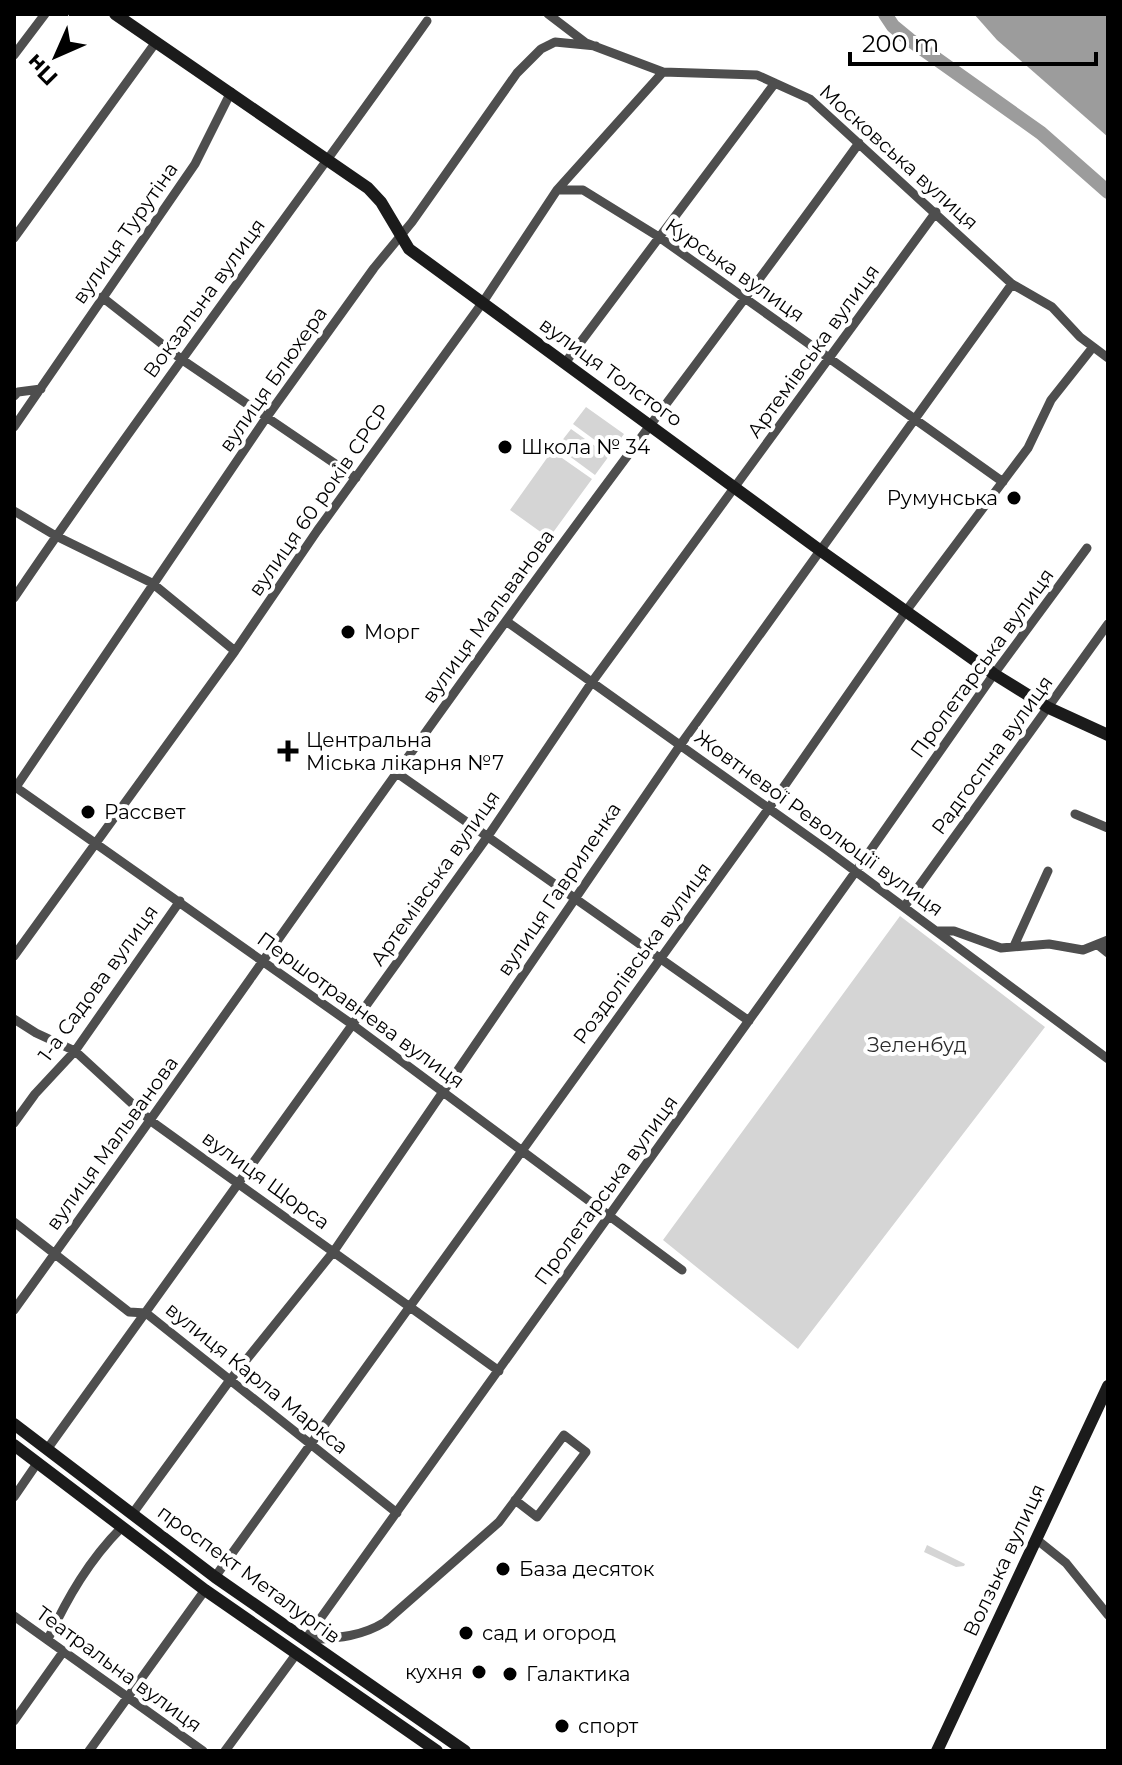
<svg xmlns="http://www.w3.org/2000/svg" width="1122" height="1765" viewBox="0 0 1122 1765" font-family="Montserrat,sans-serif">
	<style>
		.green { fill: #d5d5d5 }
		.water { fill: #9c9c9c }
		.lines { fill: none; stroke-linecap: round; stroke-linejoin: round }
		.river { stroke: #9c9c9c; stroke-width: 14 }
		.street { stroke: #4e4e4e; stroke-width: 9 }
		.secondary { stroke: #1b1b1b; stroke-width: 12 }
		.poi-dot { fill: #000; stroke: #fff; stroke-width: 3 }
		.labels { text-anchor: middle; stroke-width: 8; stroke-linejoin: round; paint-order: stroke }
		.street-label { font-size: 20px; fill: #000; stroke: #fff }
		.poi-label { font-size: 20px; fill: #000; stroke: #fff; text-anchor: start }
		.park-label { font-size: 20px; fill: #2c2c2c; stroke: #fff }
	</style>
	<rect width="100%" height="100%" fill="#fff"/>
	<path class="green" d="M 586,407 L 624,434 L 611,452 L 573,424 Z
		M 571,429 L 609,456 L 595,475 L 557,447 Z
		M 552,451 L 592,479 L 549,538 L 510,510 Z
		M 900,916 L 1045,1027 L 798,1349 L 663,1240 Z
		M 927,1545 L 965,1564 L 964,1566 L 956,1567 L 924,1552 Z"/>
	<path class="water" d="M 974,14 L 1108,14 L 1108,137 L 997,40 Z"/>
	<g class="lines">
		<path class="river" d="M 885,14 L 893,26 L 910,40 L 1041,133 L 1108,192"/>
		<path class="street" d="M 548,14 L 586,43 L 663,72 L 757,75 L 810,99 L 1012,284 L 1052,307 L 1080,337 L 1108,358
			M 14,55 L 45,14
			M 557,190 L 583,190 L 659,237 L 1003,482
			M 14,238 L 156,42
			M 102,297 L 181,359 L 356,478
			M 565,363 L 775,83
			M 14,396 L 18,392 L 41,389
			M 14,427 L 195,164 L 231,92
			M 14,511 L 56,536 L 152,583 L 235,651
			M 14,598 C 147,402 290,214 427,21
			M 506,621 L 827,850 L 1108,1059
			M 397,773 L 749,1021
			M 14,786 L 353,1025 L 682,1270
			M 16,787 L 266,418 L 374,268 L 412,222 L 517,73 L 541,49 L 555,42 L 596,46
			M 1075,814 L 1108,828
			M 904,907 L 1108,624
			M 937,931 L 954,931 L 1001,948 L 1049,944 L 1083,950 L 1108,940
			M 1098,945 L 1108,953
			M 1014,946 L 1048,871
			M 14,956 L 235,651 L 317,531 L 483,302 L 557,190 L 663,72
			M 14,1019 L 36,1033 L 75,1051 L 151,1121 L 499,1371
			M 14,1123 L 35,1094 L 75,1051 L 180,901
			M 14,1222 L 129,1312 L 146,1313 L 397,1513
			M 14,1310 C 180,1081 340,849 506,621 C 622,460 743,304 859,143
			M 48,1448 L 488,836 L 592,682 L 936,212
			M 14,1497 L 38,1462
			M 515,1500 L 537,1517 L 586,1452 L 564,1435 L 499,1522 L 385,1622 C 359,1638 334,1638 305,1640 L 856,871 L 994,674 L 1087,548
			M 133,1513 L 230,1380 L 334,1251 L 681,744 L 1012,284
			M 1036,1539 L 1066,1563 L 1108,1615
			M 215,1577 L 769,808 L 906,611 L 1028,448 L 1051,400 L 1093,347
			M 14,1616 L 203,1751
			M 48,1639 C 68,1597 89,1560 122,1527
			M 14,1721 L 63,1652
			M 89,1751 L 205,1590
			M 225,1751 L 297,1653"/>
		<path class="secondary" d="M 115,14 L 368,188 L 381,202 L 409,249 L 821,551 L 994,674 L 1049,708 L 1108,735
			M 14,1424 L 215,1577 L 465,1751
			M 14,1445 L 205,1590 L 437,1751
			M 937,1751 L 1108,1386"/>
	</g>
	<g class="poi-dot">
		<circle cx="505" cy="447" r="8"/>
		<circle cx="1014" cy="498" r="8"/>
		<circle cx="348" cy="632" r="8"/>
		<path d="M284 739h8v8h8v8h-8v8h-8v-8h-8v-8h8z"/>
		<circle cx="88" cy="812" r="8"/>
		<circle cx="503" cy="1569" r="8"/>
		<circle cx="466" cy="1633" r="8"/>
		<circle cx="479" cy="1672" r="8"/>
		<circle cx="510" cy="1674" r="8"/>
		<circle cx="562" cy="1726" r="8"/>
	</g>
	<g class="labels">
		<g class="street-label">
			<text transform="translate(899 157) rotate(42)" y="7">Московська вулиця</text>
			<text transform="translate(125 233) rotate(-55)" y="7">вулиця Турутіна</text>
			<text transform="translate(735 270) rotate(35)" y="7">Курська вулиця</text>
			<text transform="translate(204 298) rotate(-54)" y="7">Вокзальна вулиця</text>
			<text transform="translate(813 351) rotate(-54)" y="7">Артемівська вулиця</text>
			<text transform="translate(611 372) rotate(36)" y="7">вулиця Толстого</text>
			<text transform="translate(273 379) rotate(-55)" y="7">вулиця Блюхера</text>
			<text transform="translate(319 500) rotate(-55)" y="7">вулиця 60 років СРСР</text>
			<text transform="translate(488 616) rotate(-54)" y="7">вулиця Мальванова</text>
			<text transform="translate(982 663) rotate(-54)" y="7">Пролетарська вулиця</text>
			<text transform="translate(992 755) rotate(-54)" y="7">Радгоспна вулиця</text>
			<text transform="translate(819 823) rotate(36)" y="7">Жовтневої Революції вулиця</text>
			<text transform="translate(435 878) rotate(-55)" y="7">Артемівська вулиця</text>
			<text transform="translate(559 889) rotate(-56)" y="7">вулиця Гавриленка</text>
			<text transform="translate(642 953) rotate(-54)" y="7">Роздолівська вулиця</text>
			<text transform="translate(98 983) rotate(-54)" y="7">1-а Садова вулиця</text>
			<text transform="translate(361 1010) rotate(36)" y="7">Першотравнева вулиця</text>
			<text transform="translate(112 1143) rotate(-54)" y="7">вулиця Мальванова</text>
			<text transform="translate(266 1180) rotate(36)" y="7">вулиця Щорса</text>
			<text transform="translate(606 1190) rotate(-54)" y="7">Пролетарська вулиця</text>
			<text transform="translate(257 1378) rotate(39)" y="7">вулиця Карла Маркса</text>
			<text transform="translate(1004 1560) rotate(-65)" y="7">Волзька вулиця</text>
			<text transform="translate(249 1574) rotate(36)" y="7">проспект Металургів</text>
			<text transform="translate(119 1669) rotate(36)" y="7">Театральна вулиця</text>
		</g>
		<g class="poi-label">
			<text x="521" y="454">Школа № 34</text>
			<text x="998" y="505" text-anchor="end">Румунська</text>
			<text x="364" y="639">Морг</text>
			<text x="306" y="747">Центральна<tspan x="306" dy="23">Міська лікарня №7</tspan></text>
			<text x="104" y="819">Рассвет</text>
			<text x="519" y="1576">База десяток</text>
			<text x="482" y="1640">сад и огород</text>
			<text x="463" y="1679" text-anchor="end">кухня</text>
			<text x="526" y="1681">Галактика</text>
			<text x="578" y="1733">спорт</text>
		</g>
		<g class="park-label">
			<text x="917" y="1052">Зеленбуд</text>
		</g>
	</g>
	<rect width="1122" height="1765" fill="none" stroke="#000000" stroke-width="32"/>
	<g transform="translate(56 56) rotate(225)" stroke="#ffffff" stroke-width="6" paint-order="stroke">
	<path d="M0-6L14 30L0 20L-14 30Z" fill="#000000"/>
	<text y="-12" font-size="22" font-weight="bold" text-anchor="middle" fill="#000000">Пн</text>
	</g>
	<path d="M850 52v12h246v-12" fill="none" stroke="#000000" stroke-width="4"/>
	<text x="862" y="52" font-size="24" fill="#000000" stroke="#ffffff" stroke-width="6" paint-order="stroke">200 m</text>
</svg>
